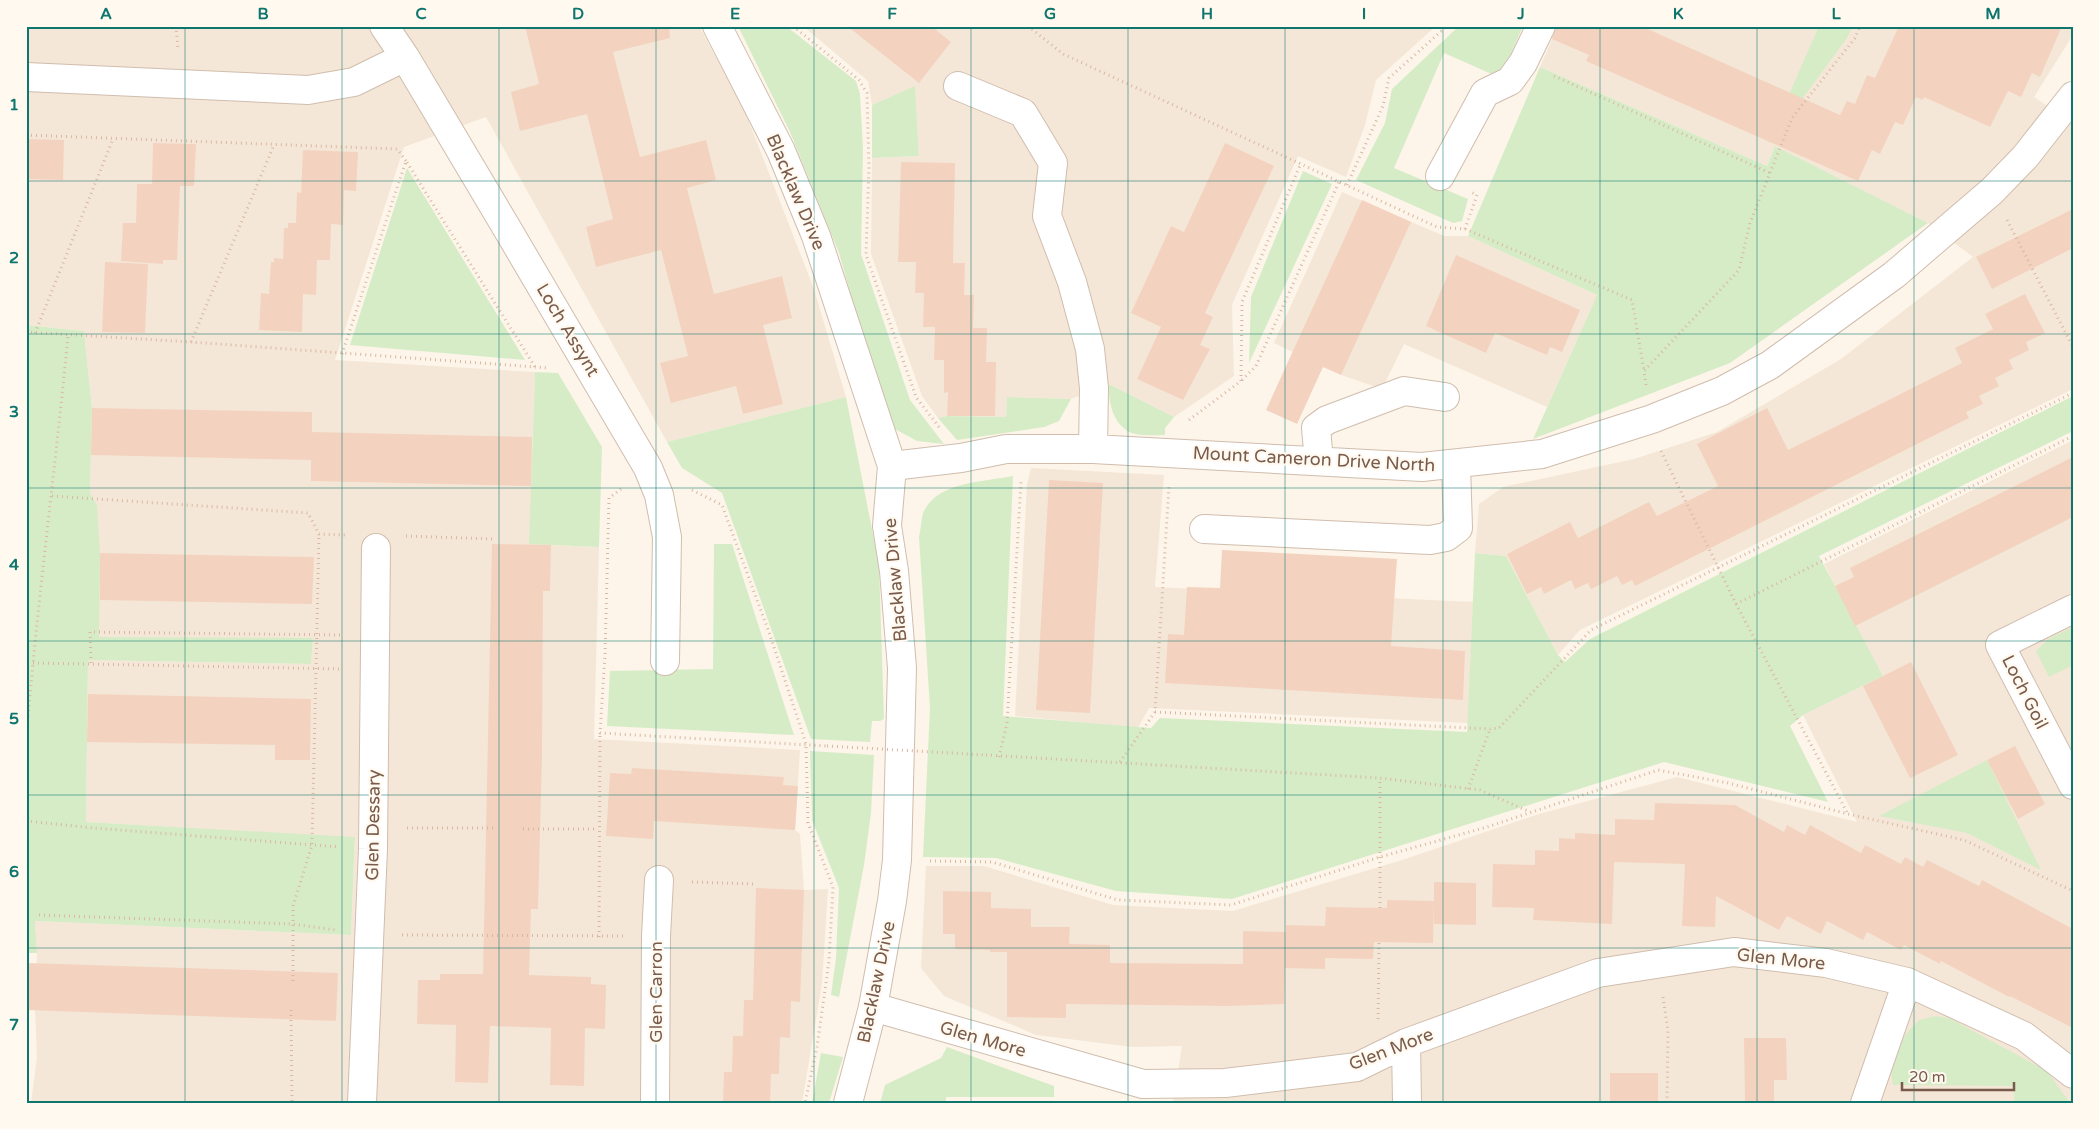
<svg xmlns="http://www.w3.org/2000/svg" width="2099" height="1129" viewBox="0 0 2099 1129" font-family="'Varela Round',sans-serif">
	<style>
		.residential { fill: #f5e7d7 }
		.green { fill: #d6ecc7 }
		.building { fill: #f3d3c0 }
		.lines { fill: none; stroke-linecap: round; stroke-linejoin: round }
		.minor-casing { stroke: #d0bdae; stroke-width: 30 }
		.tertiary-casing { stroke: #d0bdae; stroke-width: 30 }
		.path { stroke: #d9b7a3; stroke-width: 3; stroke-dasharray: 1 4; stroke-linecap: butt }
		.minor { stroke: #fff; stroke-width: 28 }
		.tertiary { stroke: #fff; stroke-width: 28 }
		.path-bridge { stroke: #d9b7a3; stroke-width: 3; stroke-dasharray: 1 4; stroke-linecap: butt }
		.grid { fill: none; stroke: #0f766e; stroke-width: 1; stroke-opacity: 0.55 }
		.labels { text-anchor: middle; stroke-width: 4.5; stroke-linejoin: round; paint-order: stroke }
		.street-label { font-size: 18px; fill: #795b4c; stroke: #fff9f0 }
		.neatline { fill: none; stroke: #0f766e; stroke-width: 2 }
		.grid-label { font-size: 16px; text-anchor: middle; font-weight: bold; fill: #0f766e }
	</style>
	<rect width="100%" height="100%" fill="#fdf5e9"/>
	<path class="residential" d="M 26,26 L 699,26 L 744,109 L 814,289 L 846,397 L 667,442 L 486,117 L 404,147 L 335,360 L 535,372 L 531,486 L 551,545 L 599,547 L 594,739 L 800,750 L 795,830 L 800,834 L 804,890 L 828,889 L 822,984 L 802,1103 L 31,1103 L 37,1057 L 35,1010 L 37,953 L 35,921 L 351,935 L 355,838 L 86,822 L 88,660 L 311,664 L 313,639 L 99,637 L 97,505 L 90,493 L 92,408 L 84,331 L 26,325 Z
		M 803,26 L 1436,26 L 1376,80 L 1365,125 L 1346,177 L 1298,156 L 1232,305 L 1234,376 L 1174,417 L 1109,384 L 1071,399 L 1007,397 L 1006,417 L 947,416 L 938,418 L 922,396 L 871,254 L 872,158 L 919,156 L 915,87 L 872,105 L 868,81 Z
		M 1558,26 L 2073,26 L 2073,35 L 2034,97 L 2073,123 L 2073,389 L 1580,630 L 1558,655 L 1506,556 L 1475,553 L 1479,504 L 1503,487 L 1634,459 L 1717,432 L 1841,359 L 1973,257 L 1928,223 L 1775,146 L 1767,166 L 1540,67 Z
		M 1342,192 L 1444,236 L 1468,236 L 1597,295 L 1547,407 L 1404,344 L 1382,389 L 1341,375 L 1274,343 Z
		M 2073,440 L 2073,1103 L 1173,1103 L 1182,1046 L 1133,1047 L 1036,1035 L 944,996 L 921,968 L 926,866 L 984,866 L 1113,905 L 1233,911 L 1402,860 L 1539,814 L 1677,777 L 1857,822 L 1803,715 L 1883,676 L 1855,626 L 1824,564 Z
		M 1031,468 L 1164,475 L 1155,587 L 1473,602 L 1468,723 L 1149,708 L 1138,728 L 1015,716 L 1027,484 Z"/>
	<path class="green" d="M 738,26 L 786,26 L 856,81 L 860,94 L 863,149 L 861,254 L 910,400 L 944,444 L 917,441 L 893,428 L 881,401 L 839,253 L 790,132 Z
		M 1459,26 L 1523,26 L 1503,72 L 1496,76 L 1444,53 L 1394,168 L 1468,199 L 1462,221 L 1453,223 L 1356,180 L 1385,123 L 1392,89 Z
		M 1819,26 L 1853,26 L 1847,38 L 1770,143 L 1768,142 Z
		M 1540,67 L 1767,166 L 1775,146 L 1928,223 L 1730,363 L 1533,439 L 1597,295 L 1468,236 Z
		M 915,86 L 919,156 L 872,158 L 872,105 Z
		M 407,168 L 525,360 L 350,345 Z
		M 1303,171 L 1332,184 L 1249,363 L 1251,297 Z
		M 26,325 L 84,331 L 92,408 L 90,493 L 97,505 L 100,553 L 99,637 L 313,638 L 311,664 L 88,660 L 86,822 L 355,837 L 351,935 L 35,921 L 37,953 L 26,953 Z
		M 535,372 L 558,373 L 602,447 L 599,547 L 529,544 Z
		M 1109,384 L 1174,417 L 1165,428 L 1165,435 C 1154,435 1135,437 1126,430 C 1112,420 1108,400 1109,384 Z
		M 2073,396 L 2073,431 L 1819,556 L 1883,676 L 1803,715 L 1790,726 L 1828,802 L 1664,762 L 1232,899 L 1116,891 L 996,858 L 923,857 L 930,708 L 919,537 C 921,529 921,520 923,513 C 937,481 984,482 1013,476 L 1003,716 L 1151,728 L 1160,718 L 1467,732 L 1475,553 L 1506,556 L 1558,655 L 1565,662 L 1590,639 Z
		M 846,397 L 879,565 L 884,719 L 880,721 L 872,721 L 870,742 L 811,739 L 722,493 L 682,468 L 667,442 Z
		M 1007,397 L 1071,399 L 1059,421 L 1044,427 L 957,440 L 938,418 L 947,416 L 1006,417 Z
		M 714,544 L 732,544 L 794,735 L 607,726 L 610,671 L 713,669 Z
		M 2073,627 L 2073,665 L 2049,677 L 2036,651 L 2048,639 Z
		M 810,751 L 874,755 L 871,813 L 864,865 L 839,997 L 831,995 L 836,958 L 839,888 L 812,820 Z
		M 1987,760 L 2041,870 L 1967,833 L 1879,816 Z
		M 1935,1016 L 1949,1018 L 2047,1071 L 2070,1103 L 2014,1103 L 2014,1086 L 1893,1085 L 1890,1066 L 1905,1035 L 1919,1020 Z
		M 947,1047 L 1054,1086 L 1054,1097 L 946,1097 L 946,1103 L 880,1103 L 885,1085 L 941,1058 Z
		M 821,1053 L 843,1057 L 829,1103 L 812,1103 Z"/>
	<path class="building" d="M 525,26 L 669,26 L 670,38 L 613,52 L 640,157 L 706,140 L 716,180 L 687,188 L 714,294 L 782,276 L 792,318 L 763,325 L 783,404 L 743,414 L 736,386 L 671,403 L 660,363 L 688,356 L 661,250 L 596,267 L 586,227 L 613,219 L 587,114 L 520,131 L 511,92 L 539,84 Z
		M 847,26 L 931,26 L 951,42 L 919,83 Z
		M 1556,26 L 1641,26 L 1840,115 L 1847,101 L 1855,104 L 1867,75 L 1875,78 L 1899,26 L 2062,26 L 2040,77 L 2032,73 L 2021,97 L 2008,91 L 1990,127 L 1924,97 L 1923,100 L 1916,97 L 1903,125 L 1895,122 L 1880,154 L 1872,150 L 1858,181 L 1586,61 L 1589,55 L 1552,39 Z
		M 26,139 L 64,140 L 63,180 L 26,179 Z
		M 153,143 L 196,144 L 194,186 L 180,186 L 177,260 L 163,260 L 163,264 L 121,261 L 123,223 L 136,223 L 137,184 L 152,184 Z
		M 1225,143 L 1274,166 L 1205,313 L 1213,317 L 1200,345 L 1210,349 L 1183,400 L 1137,379 L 1161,327 L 1131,313 L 1171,226 L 1184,232 Z
		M 303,150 L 358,152 L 356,191 L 344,190 L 343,225 L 331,224 L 330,260 L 317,260 L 316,295 L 303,294 L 302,332 L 259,330 L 261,293 L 269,294 L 271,262 L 274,262 L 274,258 L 283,259 L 284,228 L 288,228 L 288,223 L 296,223 L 297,192 L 301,193 Z
		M 901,162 L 955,163 L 953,263 L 965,263 L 964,295 L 974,295 L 973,328 L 987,328 L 986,362 L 996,362 L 995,416 L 947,416 L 948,392 L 944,393 L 944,360 L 934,360 L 935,327 L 923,327 L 924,293 L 915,293 L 916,262 L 898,262 Z
		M 1362,200 L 1411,222 L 1341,375 L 1323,367 L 1297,424 L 1266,410 Z
		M 2073,209 L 2073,248 L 1992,289 L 1976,257 Z
		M 1456,255 L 1580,310 L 1562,352 L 1550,347 L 1547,355 L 1495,333 L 1486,353 L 1426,326 Z
		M 105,262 L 148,264 L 145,333 L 102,332 Z
		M 2025,294 L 2045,333 L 2026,342 L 2029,350 L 2009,360 L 2013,369 L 1995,378 L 1999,386 L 1979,396 L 1983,404 L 1966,412 L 1969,418 L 1635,586 L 1632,580 L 1622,585 L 1617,576 L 1591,589 L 1588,583 L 1575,589 L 1571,580 L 1544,594 L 1541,587 L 1527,594 L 1507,554 L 1570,522 L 1578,538 L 1649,502 L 1657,516 L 1718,486 L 1697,444 L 1767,408 L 1788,450 L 1847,421 L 1962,363 L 1955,348 L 1993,329 L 1985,314 Z
		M 92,408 L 312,412 L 312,432 L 532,437 L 531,486 L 311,481 L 311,460 L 91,455 Z
		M 2073,457 L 2073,517 L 1855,626 L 1835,586 L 1854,577 L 1850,568 Z
		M 1049,480 L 1103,483 L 1090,713 L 1036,710 Z
		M 492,544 L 551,545 L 550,591 L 543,591 L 542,756 L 538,909 L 531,909 L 529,975 L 591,977 L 591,984 L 606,985 L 605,1029 L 585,1028 L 584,1086 L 550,1085 L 551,1028 L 490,1026 L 488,1083 L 455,1082 L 456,1025 L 417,1024 L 418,980 L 440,980 L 440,974 L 483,974 Z
		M 1222,550 L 1397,559 L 1391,646 L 1465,651 L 1463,700 L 1165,683 L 1168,634 L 1184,635 L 1187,587 L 1220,588 Z
		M 100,553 L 314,557 L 312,604 L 100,600 Z
		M 1911,662 L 1958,755 L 1910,778 L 1863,686 Z
		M 88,694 L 311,699 L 310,760 L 275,760 L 275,745 L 87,742 Z
		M 2015,746 L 2045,804 L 2018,819 L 1987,760 Z
		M 632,768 L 784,777 L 783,785 L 798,786 L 795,830 L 654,821 L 653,839 L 606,836 L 610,773 L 631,774 Z
		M 1655,803 L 1735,805 L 1784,832 L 1787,825 L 1805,835 L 1810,825 L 1861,853 L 1865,845 L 1901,864 L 1905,857 L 1923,867 L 1927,860 L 1979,886 L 1982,880 L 2073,929 L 2073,1028 L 2010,996 L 2009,997 L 1941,961 L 1940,964 L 1904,945 L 1901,950 L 1867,932 L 1863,940 L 1827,921 L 1821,934 L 1787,916 L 1779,930 L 1716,896 L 1715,927 L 1682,926 L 1685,864 L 1614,862 L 1612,924 L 1533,920 L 1534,908 L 1492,907 L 1493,864 L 1535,865 L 1535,850 L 1559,851 L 1559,838 L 1575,839 L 1575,833 L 1615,835 L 1615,819 L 1654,820 Z
		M 1434,882 L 1476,883 L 1476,925 L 1434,924 Z
		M 756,888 L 804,890 L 800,1002 L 791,1001 L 790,1038 L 780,1037 L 779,1074 L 771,1074 L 770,1103 L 723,1103 L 724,1072 L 732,1072 L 733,1036 L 743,1036 L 744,1000 L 753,1000 Z
		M 943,891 L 991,892 L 991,908 L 1031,909 L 1031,927 L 1070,927 L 1069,944 L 1110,945 L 1110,963 L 1243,964 L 1243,931 L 1286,932 L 1286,925 L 1325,926 L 1326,907 L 1387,908 L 1387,900 L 1434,901 L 1433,943 L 1374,942 L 1373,959 L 1325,958 L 1325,969 L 1285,968 L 1284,1004 L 1228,1006 L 1066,1004 L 1066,1018 L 1007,1017 L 1007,952 L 990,952 L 990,950 L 955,949 L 955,934 L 943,934 Z
		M 26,963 L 338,973 L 336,1021 L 26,1010 Z
		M 1744,1038 L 1786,1038 L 1787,1080 L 1774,1080 L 1774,1103 L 1745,1103 Z
		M 1610,1073 L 1658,1073 L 1658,1103 L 1610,1103 Z"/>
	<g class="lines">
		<defs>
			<path id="minor" d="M 384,26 L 405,57 L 505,225 L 648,468 L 659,495 L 667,537 L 665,661
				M 26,77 L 308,90 L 354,82 L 405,57
				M 958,86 L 1023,113 L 1053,163 L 1047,216 L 1072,282 L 1090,349 L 1094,388 L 1093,449
				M 1440,176 L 1485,93 L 1510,81 L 1523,63 L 1541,26
				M 1319,461 L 1316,428 L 1327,420 L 1404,391 L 1445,397
				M 892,466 L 961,458 L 1006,449 L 1093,449 L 1422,467 L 1542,454 L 1652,419 L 1722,391 L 1770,365 L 1894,275 L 1992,191 L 2025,157 L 2073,96
				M 1204,529 L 1430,540 L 1446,537 L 1458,528 L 1456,464
				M 2073,609 L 2000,645 L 2073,785
				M 873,1007 L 1143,1084 L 1225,1083 L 1357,1067 L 1406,1043 L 1598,973 L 1734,952 L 1826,963 L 1907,982 L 2024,1036 L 2073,1074
				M 1406,1043 L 1407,1103
				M 362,1103 L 373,849 L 376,548
				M 655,1103 L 656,936 L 659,880
				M 1865,1103 L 1907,982"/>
			<path id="tertiary" d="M 717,26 L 781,151 L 816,236 L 892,466 L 887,526 L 894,571 L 902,668 L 897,860 L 892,901 L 873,1007 L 848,1103"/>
		</defs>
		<use href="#minor" class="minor-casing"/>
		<use href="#tertiary" class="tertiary-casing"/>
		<path class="path" d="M 176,26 L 178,50
			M 793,26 L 859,80 L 867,93 L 869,169 L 866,255 L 916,397 L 939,427
			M 1028,26 L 1063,54 L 1437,227 L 1465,229 L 1632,300 L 1644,371
			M 1554,76 L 1770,173
			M 26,135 L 397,149 L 406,161
			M 1347,185 L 1383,106 L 1389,78 L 1447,26
			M 2007,220 L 2073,347
			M 1465,229 L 1477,195 L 1469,191
			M 26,332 L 191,342 L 549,368
			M 35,333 L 113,139
			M 191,342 L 274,145
			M 342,354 L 406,161 L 535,367
			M 1242,380 L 1256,366 L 1339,182
			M 1646,385 L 1644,371 L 1739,270 L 1750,223 L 1792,118 L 1855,38 L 1860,26
			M 1189,420 L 1241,381 L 1242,302 L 1301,163
			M 1661,451 L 1736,604 L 1848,814
			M 621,489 L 609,498 L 605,655 L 600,733 L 827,746
			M 692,490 L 722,505 L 770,635 L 806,744 L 808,823 L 833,887 L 829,961 L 817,1047 L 805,1103
			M 52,496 L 308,513 L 319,534 L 345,535
			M 406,536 L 493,539
			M 1736,604 L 2073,436
			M 33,663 L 342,669
			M 91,663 L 90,632 L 342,635
			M 1155,712 L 1490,729 L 1499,728 L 1591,630 L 2073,393
			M 26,741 C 37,606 55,471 68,336
			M 986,755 L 1380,778 L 1480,790 L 1528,811
			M 999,757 L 1007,723 L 1021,482
			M 1120,762 L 1155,712 L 1169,486
			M 1468,789 L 1490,729
			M 26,821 L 94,828 L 340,847
			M 407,828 L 494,828
			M 523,829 L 598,829
			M 930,861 L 992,862 L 1118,900 L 1231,905 L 1380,857 L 1487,827 L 1658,770 L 1728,783 L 1848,814 L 1964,840 L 2073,891
			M 692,882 L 754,884
			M 1380,908 L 1380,778
			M 39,915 L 292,924 L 336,930
			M 402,935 L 623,936
			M 599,937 L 600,733
			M 293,981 L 293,906 L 312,845 L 319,534
			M 1663,997 L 1668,1031 L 1667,1103
			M 291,1010 L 292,1103
			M 1378,1019 L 1379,942"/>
		<use href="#minor" class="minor"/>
		<use href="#tertiary" class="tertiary"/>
		<path class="path-bridge" d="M 827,746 L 986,755"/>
	</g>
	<path class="grid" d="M 185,26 L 185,1103M 342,26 L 342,1103M 499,26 L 499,1103M 656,26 L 656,1103M 814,26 L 814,1103M 971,26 L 971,1103M 1128,26 L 1128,1103M 1285,26 L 1285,1103M 1443,26 L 1443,1103M 1600,26 L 1600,1103M 1757,26 L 1757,1103M 1914,26 L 1914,1103M 26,181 L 2073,181M 26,334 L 2073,334M 26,488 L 2073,488M 26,641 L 2073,641M 26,795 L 2073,795M 26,948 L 2073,948"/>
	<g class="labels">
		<g class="street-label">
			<text transform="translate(796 192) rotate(67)" y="6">Blacklaw Drive</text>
			<text transform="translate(568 330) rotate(59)" y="6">Loch Assynt</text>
			<text transform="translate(1314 459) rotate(3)" y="6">Mount Cameron Drive North</text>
			<text transform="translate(895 580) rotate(-95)" y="6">Blacklaw Drive</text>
			<text transform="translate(2025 692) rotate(63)" y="6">Loch Goil</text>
			<text transform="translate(373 825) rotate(-89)" y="6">Glen Dessary</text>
			<text transform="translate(1781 959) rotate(6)" y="6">Glen More</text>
			<text transform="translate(876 982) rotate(-78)" y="6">Blacklaw Drive</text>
			<text transform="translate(656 992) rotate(-90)" y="6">Glen Carron</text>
			<text transform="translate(983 1039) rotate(16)" y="6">Glen More</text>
			<text transform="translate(1391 1049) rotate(-21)" y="6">Glen More</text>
		</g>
	</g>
	<rect width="2099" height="1129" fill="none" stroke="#fff9f0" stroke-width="55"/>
	<path d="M1902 1082v8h112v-8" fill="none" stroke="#795b4c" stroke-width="2.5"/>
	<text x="1909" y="1082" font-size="15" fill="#795b4c" stroke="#fff9f0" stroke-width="4" paint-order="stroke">20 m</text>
	<rect x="28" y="28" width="2044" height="1074" class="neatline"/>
	<g class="grid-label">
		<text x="106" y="19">A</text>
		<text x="263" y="19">B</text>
		<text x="421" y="19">C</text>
		<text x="578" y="19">D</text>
		<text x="735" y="19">E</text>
		<text x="892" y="19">F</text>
		<text x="1050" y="19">G</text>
		<text x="1207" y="19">H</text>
		<text x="1364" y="19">I</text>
		<text x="1521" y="19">J</text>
		<text x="1678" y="19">K</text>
		<text x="1836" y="19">L</text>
		<text x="1993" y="19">M</text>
		<text x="14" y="110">1</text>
		<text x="14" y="263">2</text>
		<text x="14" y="417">3</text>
		<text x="14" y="570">4</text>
		<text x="14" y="724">5</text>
		<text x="14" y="877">6</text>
		<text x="14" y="1030">7</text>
	</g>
</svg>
